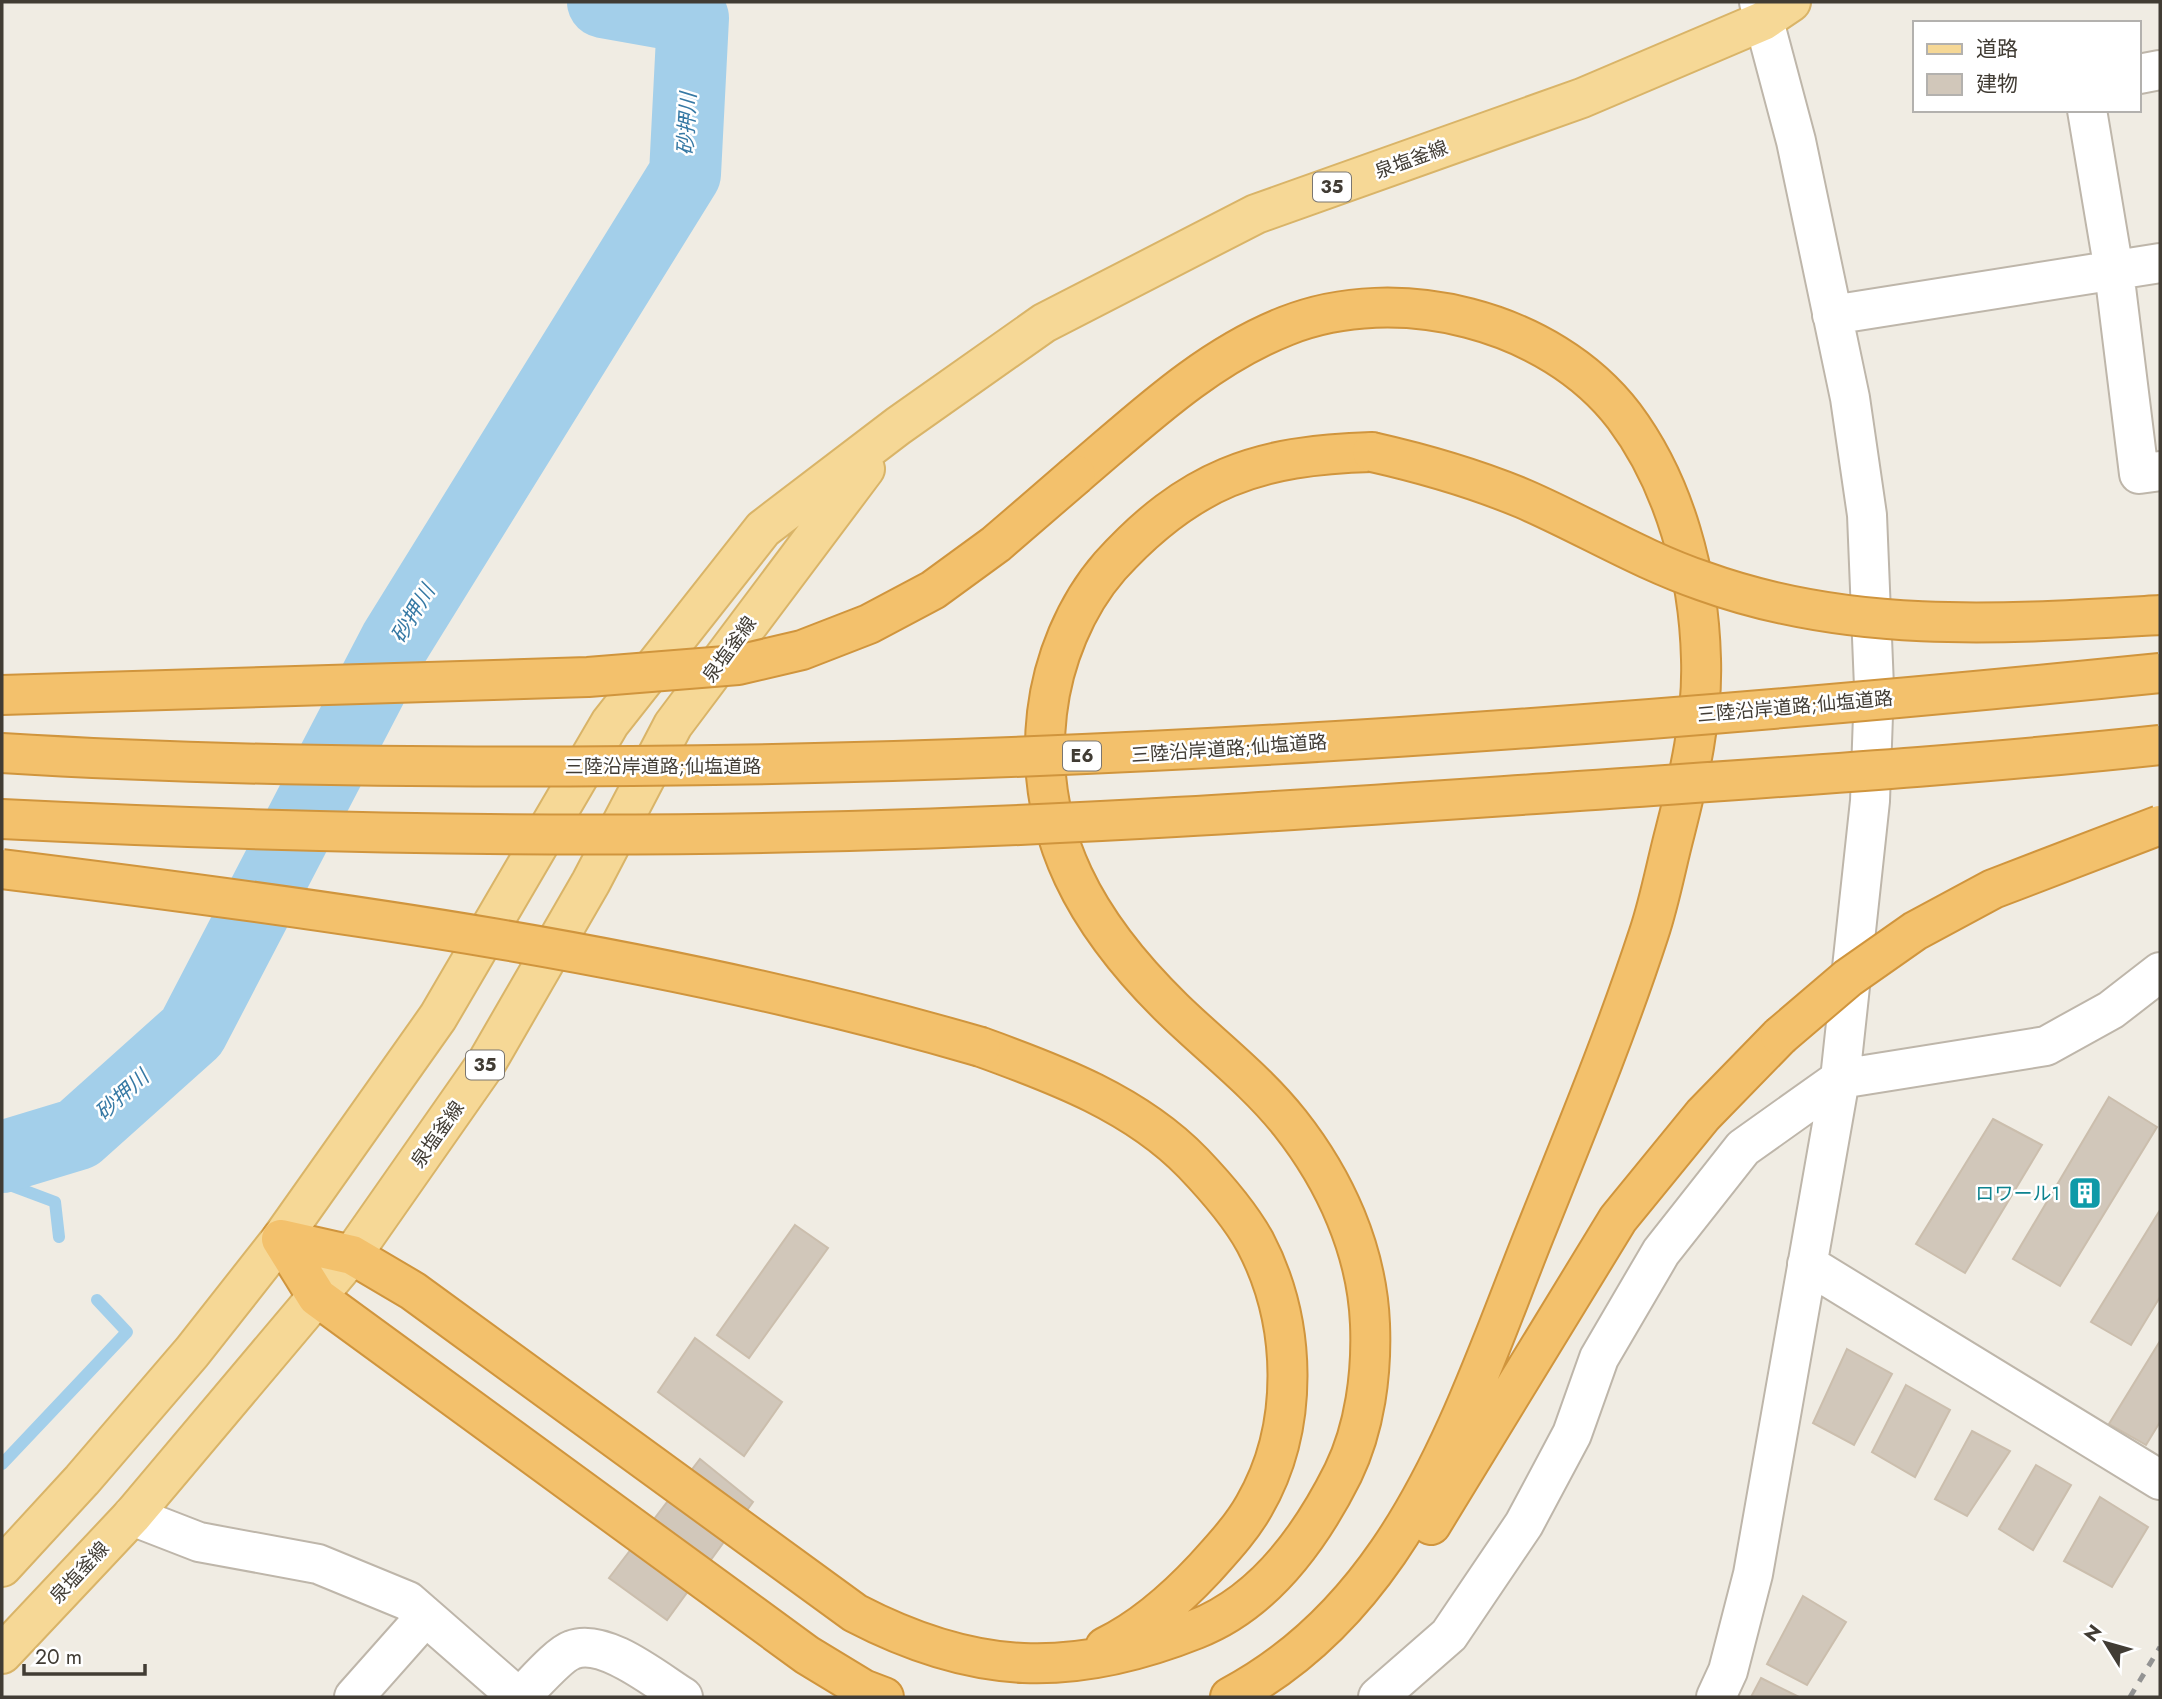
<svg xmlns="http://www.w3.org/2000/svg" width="2162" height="1699" viewBox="0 0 2162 1699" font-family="Jost,'Noto Sans JP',sans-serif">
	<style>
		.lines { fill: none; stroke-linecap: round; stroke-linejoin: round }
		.stream { stroke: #a3cfea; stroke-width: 12 }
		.river { stroke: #a3cfea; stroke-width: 72 }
		.building { fill: #d1c7ba; stroke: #cbbead; stroke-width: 2 }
		.minor-casing { stroke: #beb6aa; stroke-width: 42 }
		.major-casing { stroke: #d9b468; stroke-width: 42 }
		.highway-casing { stroke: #d0953d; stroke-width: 42 }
		.minor { stroke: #fff; stroke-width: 38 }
		.major { stroke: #f6d896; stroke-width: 38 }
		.highway { stroke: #f3c16c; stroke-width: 38 }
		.rail { stroke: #939393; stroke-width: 5; stroke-dasharray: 9 9; stroke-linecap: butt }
		.highway-bridge-casing { stroke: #d0953d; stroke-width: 42; stroke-linecap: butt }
		.highway-bridge { stroke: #f3c16c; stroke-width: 38 }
		.labels { text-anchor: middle; stroke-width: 5; stroke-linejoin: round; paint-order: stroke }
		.shield { fill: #fff; stroke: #7a7671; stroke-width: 2 }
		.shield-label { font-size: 18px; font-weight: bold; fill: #413c34 }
		.street-label { font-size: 19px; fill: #413c34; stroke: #fff }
		.culture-label { font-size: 19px; fill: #0d838f; stroke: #fff; text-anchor: end }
		.water-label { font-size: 21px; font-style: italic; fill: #3679a4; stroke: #fff }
	</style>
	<rect width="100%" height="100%" fill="#f0ece3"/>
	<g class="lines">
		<path class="stream" d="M 2,1182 L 55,1202 L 59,1237
			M 2,1464 L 127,1332 L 97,1300"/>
		<path class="river" d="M 603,2 L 693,18
			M 2,1157 L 78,1134 L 192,1032 L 395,642 L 685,174 L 693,18"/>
	</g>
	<path class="building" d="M 2109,1097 L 2157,1127 L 2060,1286 L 2013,1259 Z
		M 1993,1119 L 2042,1145 L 1965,1273 L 1916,1244 Z
		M 2160,1210 L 2160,1297 L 2131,1345 L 2091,1322 Z
		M 795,1225 L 828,1248 L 749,1358 L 717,1335 Z
		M 695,1338 L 782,1402 L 744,1456 L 658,1392 Z
		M 2160,1341 L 2160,1422 L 2146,1445 L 2109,1424 Z
		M 1847,1349 L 1892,1374 L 1854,1445 L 1813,1423 Z
		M 1906,1385 L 1950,1410 L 1915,1477 L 1872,1452 Z
		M 1972,1431 L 2010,1451 L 1967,1516 L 1935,1499 Z
		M 700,1459 L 753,1502 L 667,1620 L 609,1578 Z
		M 2036,1465 L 2071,1485 L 2033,1550 L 1999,1529 Z
		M 2100,1497 L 2148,1527 L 2112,1587 L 2064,1561 Z
		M 1803,1596 L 1846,1622 L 1807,1685 L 1767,1664 Z
		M 1761,1678 L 1799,1697 L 1751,1697 Z"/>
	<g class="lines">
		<defs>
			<path id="minor" d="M 2139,74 L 2160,70
				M 2087,110 L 2114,271 L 2139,474 L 2160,471
				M 1832,315 L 2160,263
				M 1807,1264 L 2160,1480
				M 132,1516 L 199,1542 L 318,1564 L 408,1601 L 518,1697
				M 354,1697 L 425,1617
				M 520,1697 C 532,1686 558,1655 572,1650 C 604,1637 657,1681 683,1697
				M 1378,1697 L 1449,1635 L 1524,1524 L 1572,1434 L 1599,1358 L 1661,1252 L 1743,1148 L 1840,1079 L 2046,1046 L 2111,1010 L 2160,972
				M 1716,1697 L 1728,1671 L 1753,1574 L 1840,1079 L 1870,801 L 1874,687 L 1867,515 L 1850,398 L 1796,141 L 1759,2"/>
			<path id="major" d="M 2,1567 L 82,1480 L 192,1352 L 281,1239 L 438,1017 L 610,723 L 763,529 L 898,426 L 1044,323 L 1256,214 L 1582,98 L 1763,21 L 1791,2
				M 2,1654 L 132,1516 L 352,1255 L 487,1062 L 591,882 L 673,725 L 865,469"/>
			<path id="highway" d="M 1076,475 C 1141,420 1205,358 1286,326 C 1397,282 1550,319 1624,416 C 1675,484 1699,575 1701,659 C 1703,717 1689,777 1675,832 C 1666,866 1660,900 1649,933 C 1616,1034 1575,1133 1535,1233 C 1493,1338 1453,1458 1388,1552 C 1346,1613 1296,1662 1230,1697
				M 981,1047 C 1056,1074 1136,1104 1193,1163 C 1215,1186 1239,1213 1255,1242 C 1297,1322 1300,1427 1254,1506 C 1241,1529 1222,1549 1205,1568 C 1177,1598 1142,1629 1105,1647
				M 281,1239 L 352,1255 L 413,1291 L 855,1613 C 974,1675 1071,1679 1196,1629 C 1265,1602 1311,1537 1343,1473 C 1365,1428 1372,1373 1370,1324 C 1367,1250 1335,1180 1290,1123 C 1256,1080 1212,1047 1173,1009 C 1089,927 1033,835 1047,713 C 1053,661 1075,606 1110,566 C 1189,479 1257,455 1372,452
				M 281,1239 L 317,1297 L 807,1655 L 863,1689 L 884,1697
				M 1431,1525 L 1618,1219 L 1703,1115 L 1780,1036"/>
		</defs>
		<use href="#minor" class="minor-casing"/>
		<use href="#major" class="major-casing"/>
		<use href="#highway" class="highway-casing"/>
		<use href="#minor" class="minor"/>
		<use href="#major" class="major"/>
		<use href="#highway" class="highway"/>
		<path class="rail" d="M 2130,1697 L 2160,1647"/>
		<defs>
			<path id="highway-bridge" d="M 1372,452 C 1425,464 1474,478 1524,499 C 1584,525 1641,560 1703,581 C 1852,635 2005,624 2160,615
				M 2,695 L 588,677 L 738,665 L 802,650 L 869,624 L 933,590 L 996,544 L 1076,475
				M 2,753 C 212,766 422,768 632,766 C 1142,762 1652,724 2160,673
				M 2,819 C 283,833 567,839 849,831 C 1088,825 1326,808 1565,792 C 1763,778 1963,766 2160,745
				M 2,869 C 327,909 666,955 981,1047
				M 1780,1036 L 1848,978 L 1915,931 L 1993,889 L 2160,825"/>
		</defs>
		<use href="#highway-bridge" class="highway-bridge-casing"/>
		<use href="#highway-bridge" class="highway-bridge"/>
	</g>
	<defs>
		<symbol id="building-square" viewBox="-11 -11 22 22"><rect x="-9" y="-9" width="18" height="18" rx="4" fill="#0f9aa8" stroke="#fff"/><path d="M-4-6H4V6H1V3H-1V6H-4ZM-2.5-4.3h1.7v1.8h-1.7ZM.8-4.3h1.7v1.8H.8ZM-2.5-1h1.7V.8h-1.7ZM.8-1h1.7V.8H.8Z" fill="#fff"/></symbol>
	</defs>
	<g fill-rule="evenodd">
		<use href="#building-square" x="2066" y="1174" width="38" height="38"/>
	</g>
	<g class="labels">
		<g class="shield">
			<rect x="1313" y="172.5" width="38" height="29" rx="5"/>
			<rect x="1063" y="741.5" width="38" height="29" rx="5"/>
			<rect x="466" y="1050.5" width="38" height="29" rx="5"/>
		</g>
		<g class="shield-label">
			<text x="1332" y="193">35</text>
			<text x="1082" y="762">E6</text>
			<text x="485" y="1071">35</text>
		</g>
		<g class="street-label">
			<text transform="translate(1411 159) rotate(-20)" y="7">泉塩釜線</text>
			<text transform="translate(729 649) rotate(-54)" y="7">泉塩釜線</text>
			<text transform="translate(1795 706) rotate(-5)" y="7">三陸沿岸道路;仙塩道路</text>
			<text transform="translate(1229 748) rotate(-4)" y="7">三陸沿岸道路;仙塩道路</text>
			<text x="663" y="773">三陸沿岸道路;仙塩道路</text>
			<text transform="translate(437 1134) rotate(-55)" y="7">泉塩釜線</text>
			<text transform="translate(79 1572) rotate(-47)" y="7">泉塩釜線</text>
		</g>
		<g class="culture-label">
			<text x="2060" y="1200">ロワール1</text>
		</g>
		<g class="water-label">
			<text transform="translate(687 124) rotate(-87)" y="7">砂押川</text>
			<text transform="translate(413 614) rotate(-59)" y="7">砂押川</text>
			<text transform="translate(122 1095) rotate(-42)" y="7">砂押川</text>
		</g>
	</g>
	<rect width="2162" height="1699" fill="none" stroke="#413c34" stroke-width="7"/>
	<rect x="1913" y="21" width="228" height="91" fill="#ffffff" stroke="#b3b1ae" stroke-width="2"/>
	<rect x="1927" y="44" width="35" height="10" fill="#f6d896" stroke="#b3b1ae" stroke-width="2"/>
	<text x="1976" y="56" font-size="21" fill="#413c34">道路</text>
	<rect x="1927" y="74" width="35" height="21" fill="#d1c7ba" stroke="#b3b1ae" stroke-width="2"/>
	<text x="1976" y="91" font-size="21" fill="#413c34">建物</text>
	<g transform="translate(2106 1643) rotate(307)" stroke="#ffffff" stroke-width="5" paint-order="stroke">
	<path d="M0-5L12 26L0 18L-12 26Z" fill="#413c34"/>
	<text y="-10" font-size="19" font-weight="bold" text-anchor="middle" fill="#413c34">N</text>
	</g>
	<path d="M24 1664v10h121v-10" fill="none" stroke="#413c34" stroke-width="3.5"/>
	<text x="35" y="1664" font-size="21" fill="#413c34" stroke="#ffffff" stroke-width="5" paint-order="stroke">20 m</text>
</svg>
